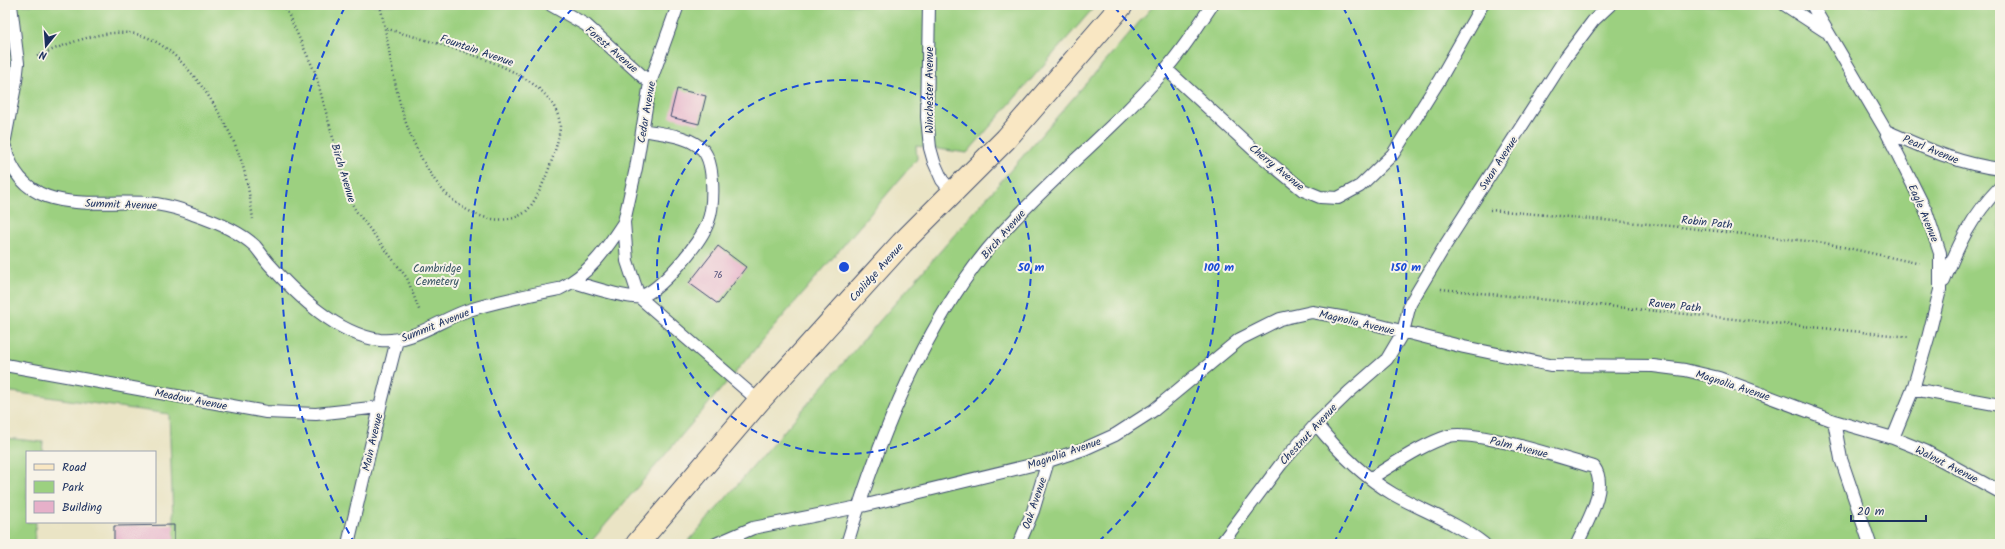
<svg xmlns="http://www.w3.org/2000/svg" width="2005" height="549" viewBox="0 0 2005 549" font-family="Kalam,sans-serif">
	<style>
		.green { fill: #9cd080; stroke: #5c806f }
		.building { fill: #e6b0c9 }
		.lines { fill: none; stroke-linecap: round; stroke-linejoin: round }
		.lane-casing { stroke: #3a4a6d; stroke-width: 14 }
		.secondary-casing { stroke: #3a4a6d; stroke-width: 24 }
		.path { stroke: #3a4a6d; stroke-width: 2.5; stroke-dasharray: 1 3; stroke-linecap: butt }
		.lane { stroke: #fff; stroke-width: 12 }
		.secondary { stroke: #f9e7c3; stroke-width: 22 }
		.ring { fill: none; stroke: #1d4ed8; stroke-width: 2; stroke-dasharray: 7 5 }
		.labels { text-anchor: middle; stroke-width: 4; stroke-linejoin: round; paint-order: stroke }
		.number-label { font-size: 9px; fill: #4e4f79 }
		.street-label { font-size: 11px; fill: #1b2f5e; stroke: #f7f3e8 }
		.park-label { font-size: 11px; fill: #3b5766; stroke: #f7f3e8 }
		.centre { fill: #1d4ed8; stroke: #f7f3e8; stroke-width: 2 }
		.ring-label { font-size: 12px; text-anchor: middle; font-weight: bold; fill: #1d4ed8; stroke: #f7f3e8; stroke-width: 4; stroke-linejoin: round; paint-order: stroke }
	</style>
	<rect width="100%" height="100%" fill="#f7f3e8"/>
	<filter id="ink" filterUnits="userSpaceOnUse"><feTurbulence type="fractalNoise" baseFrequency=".025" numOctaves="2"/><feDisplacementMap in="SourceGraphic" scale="8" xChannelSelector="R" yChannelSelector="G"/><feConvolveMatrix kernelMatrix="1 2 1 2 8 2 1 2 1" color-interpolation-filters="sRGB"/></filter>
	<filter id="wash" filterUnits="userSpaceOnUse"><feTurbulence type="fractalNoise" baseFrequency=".012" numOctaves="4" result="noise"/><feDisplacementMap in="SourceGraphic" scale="16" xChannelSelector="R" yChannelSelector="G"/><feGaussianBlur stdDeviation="0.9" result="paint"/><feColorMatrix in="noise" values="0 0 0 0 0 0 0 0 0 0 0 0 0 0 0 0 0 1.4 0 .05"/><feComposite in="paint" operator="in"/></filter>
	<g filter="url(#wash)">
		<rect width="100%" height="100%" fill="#eae4c5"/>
		<path class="green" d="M 5,5 L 1096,5 L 967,153 L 916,146 L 917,159 L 589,544 L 174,544 L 169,414 L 5,391 Z
			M 1154,5 L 2000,5 L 2000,544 L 686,544 Z
			M 5,438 L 43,442 L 42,452 L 27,452 L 27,522 L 36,522 L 34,544 L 5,544 Z"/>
		<g id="blocks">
			<path class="building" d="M 677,89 L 706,96 L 699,124 L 670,117 Z
				M 718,246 L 746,267 L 718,304 L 689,283 Z
				M 174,525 L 174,544 L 114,544 L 114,526 Z"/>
		</g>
	</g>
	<g filter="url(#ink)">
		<use href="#blocks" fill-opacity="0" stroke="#3a4a6d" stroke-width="1"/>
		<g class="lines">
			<defs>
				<path id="lane" d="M 551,5 L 586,25 L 650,83
					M 678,5 L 650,83 L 636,168 L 624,222 L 627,261 L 639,297 L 759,401
					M 929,5 L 927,117 L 930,148 L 934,162 L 942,180 L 953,193
					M 1785,5 L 1825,31
					M 1812,5 L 1886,131 L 1926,211 L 1940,253 L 1940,290 L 1928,338 L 1913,389 L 1893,438
					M 1166,69 L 1253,149 L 1303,190 L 1320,197 L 1338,198 L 1360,186 L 1393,154 L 1440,79 L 1482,5
					M 1886,131 C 1925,148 1958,164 2000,169
					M 5,139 L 16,81 L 18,63 L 11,5
					M 5,147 C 24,222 100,197 156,204 C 169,206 181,209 193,214 C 214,221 239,231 255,246 C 260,252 264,258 269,264 C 297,295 336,334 380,340 C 411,343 438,321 466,311 C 496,301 528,295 559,289 C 589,275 607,248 624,222
					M 1944,281 C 1959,243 1971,217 2000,187
					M 574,282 C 587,286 628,299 639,297 C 660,292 702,241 708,222 C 714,206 715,164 703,150 C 689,135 662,134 643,130
					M 5,365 L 266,412 L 316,414 L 380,407
					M 1913,389 L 2000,405
					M 1834,421 L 1841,459 L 1870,544
					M 1316,424 C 1337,450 1364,477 1393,494 C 1423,511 1456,522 1484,544
					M 1371,478 C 1396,463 1421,445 1449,436 C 1474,429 1565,459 1594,467 C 1609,487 1586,524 1577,544
					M 348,544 L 380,407 L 397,340
					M 716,544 L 753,528 L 858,507 L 1048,461 L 1084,449 L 1115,435 L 1154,410 L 1240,339 L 1280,319 L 1312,312 L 1358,320 L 1464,347 L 1550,365 L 1653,366 L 1685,370 L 1719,378 L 1834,421 L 1893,438 L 1925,451 L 2000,492
					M 847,544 C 878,441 926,318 999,236 C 1051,178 1114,129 1165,70 C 1183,50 1197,27 1212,5
					M 1019,544 L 1033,511 L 1048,461
					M 1221,544 L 1281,464 L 1316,424 L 1349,392 L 1387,359 L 1403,332 L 1410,304 L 1446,244 L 1566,57 L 1593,21 L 1610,5"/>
				<path id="secondary" d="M 637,544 L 759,401 L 902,243 L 1006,139 L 1122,5"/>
			</defs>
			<use href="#lane" class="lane-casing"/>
			<use href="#secondary" class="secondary-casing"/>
			<path class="path" d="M 284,5 L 315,72 L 350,200 L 356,211 L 407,278 L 420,312
				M 380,5 C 391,52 394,101 415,145 C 431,179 450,208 487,218 C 500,221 513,220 524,213 C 539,203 559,145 560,127 C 560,118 556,109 551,102 C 524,62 431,43 385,28
				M 37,56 C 67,44 103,28 136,34 C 182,43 225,116 240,157 C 247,177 250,198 253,219
				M 1490,210 L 1671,226 L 1825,243 L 1921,264
				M 1441,289 L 1910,337"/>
			<use href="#lane" class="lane"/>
			<use href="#secondary" class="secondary"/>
		</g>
	</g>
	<g class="ring">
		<circle cx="844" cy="267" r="187"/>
		<path d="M591 543A375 375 0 0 1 574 7M1114 7A375 375 0 0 1 1097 543"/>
		<path d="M355 544A562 562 0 0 1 345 7M1343 7A562 562 0 0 1 1333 544"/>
	</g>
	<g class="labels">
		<g class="number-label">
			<text x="718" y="278">76</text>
		</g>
		<g class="street-label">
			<text transform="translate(612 49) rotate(41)" y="4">Forest Avenue</text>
			<text transform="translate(477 50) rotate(19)" y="4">Fountain Avenue</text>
			<text transform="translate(929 90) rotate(-90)" y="4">Winchester Avenue</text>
			<text transform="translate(646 112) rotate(-80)" y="4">Cedar Avenue</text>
			<text transform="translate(1931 149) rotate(22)" y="4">Pearl Avenue</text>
			<text transform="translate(1498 163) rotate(-57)" y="4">Swan Avenue</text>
			<text transform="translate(1277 167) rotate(39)" y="4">Cherry Avenue</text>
			<text transform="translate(344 173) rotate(73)" y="4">Birch Avenue</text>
			<text transform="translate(121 204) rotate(2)" y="4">Summit Avenue</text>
			<text transform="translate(1924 213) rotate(67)" y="4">Eagle Avenue</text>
			<text transform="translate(1707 222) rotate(6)" y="4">Robin Path</text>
			<text transform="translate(1003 234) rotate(-49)" y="4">Birch Avenue</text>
			<text transform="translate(876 272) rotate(-48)" y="4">Coolidge Avenue</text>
			<text transform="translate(1675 305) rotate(6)" y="4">Raven Path</text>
			<text transform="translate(1357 322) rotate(13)" y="4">Magnolia Avenue</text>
			<text transform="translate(435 325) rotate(-22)" y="4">Summit Avenue</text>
			<text transform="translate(1733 385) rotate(18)" y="4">Magnolia Avenue</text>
			<text transform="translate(191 399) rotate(11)" y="4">Meadow Avenue</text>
			<text transform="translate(1308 434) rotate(-47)" y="4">Chestnut Avenue</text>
			<text transform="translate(372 442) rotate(-77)" y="4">Main Avenue</text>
			<text transform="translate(1519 447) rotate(14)" y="4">Palm Avenue</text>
			<text transform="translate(1064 453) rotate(-19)" y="4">Magnolia Avenue</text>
			<text transform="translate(1947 464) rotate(27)" y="4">Walnut Avenue</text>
			<text transform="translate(1034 503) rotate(-71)" y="4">Oak Avenue</text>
		</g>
		<g class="park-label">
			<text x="437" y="272">Cambridge<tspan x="437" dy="13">Cemetery</tspan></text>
		</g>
	</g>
	<circle cx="844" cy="267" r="6" class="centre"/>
	<g class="ring-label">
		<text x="1031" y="271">50 m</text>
		<text x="1219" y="271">100 m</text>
		<text x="1406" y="271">150 m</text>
	</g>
	<rect width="2005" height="549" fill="none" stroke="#f7f3e8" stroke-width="20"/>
	<rect x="26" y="451" width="130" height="72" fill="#f7f3e8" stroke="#9fa5b1"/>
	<rect x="34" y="464" width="20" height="6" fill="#f9e7c3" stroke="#9fa5b1"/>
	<text x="62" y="471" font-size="12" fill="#1b2f5e">Road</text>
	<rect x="34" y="481" width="20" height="12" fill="#9cd080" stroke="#9fa5b1"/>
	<text x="62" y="491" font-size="12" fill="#1b2f5e">Park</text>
	<rect x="34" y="501" width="20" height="12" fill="#e6b0c9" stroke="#9fa5b1"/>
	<text x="62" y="511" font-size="12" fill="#1b2f5e">Building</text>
	<g transform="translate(46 46) rotate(197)" stroke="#f7f3e8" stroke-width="3" paint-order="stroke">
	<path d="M0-3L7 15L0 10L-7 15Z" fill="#1b2f5e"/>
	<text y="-6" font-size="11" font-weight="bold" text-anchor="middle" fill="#1b2f5e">N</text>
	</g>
	<path d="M1851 515v6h75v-6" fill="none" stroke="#1b2f5e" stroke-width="2"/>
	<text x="1857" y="515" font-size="12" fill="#1b2f5e" stroke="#f7f3e8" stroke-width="3" paint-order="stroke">20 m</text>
</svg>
